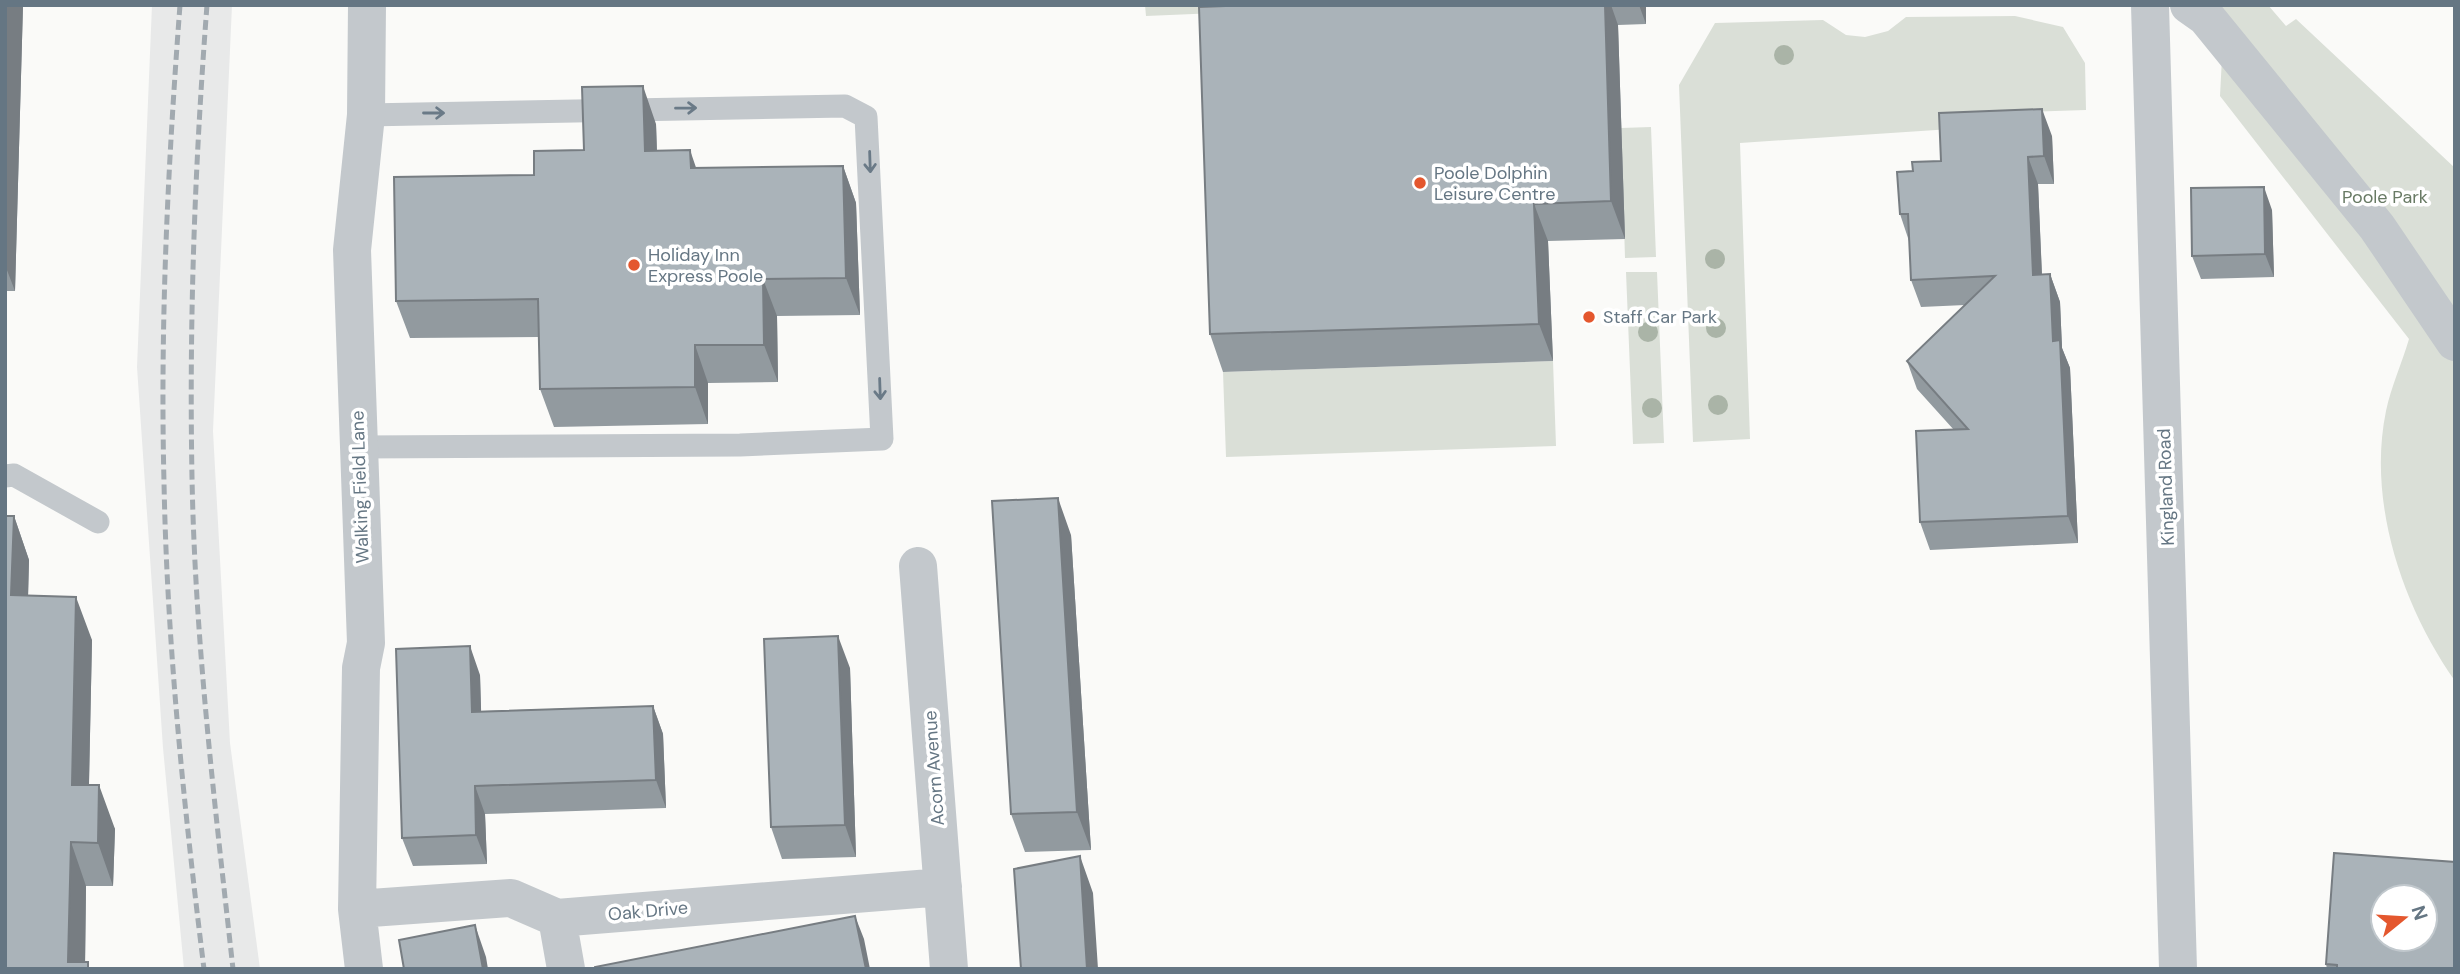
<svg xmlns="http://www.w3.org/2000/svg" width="2460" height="974" viewBox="0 0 2460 974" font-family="'DM Sans',sans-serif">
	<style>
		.built { fill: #e8e9e9 }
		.green { fill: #dadfd7 }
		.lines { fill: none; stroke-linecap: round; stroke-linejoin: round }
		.service { stroke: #c3c8cc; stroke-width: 23 }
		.minor { stroke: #c3c8cc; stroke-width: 38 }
		.rail { stroke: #a2aab0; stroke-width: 5; stroke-dasharray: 10 5; stroke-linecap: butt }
		.tree { fill: #aab4a7 }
		.wall { fill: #929a9f }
		.shaded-wall { fill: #777d82 }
		.building { fill: #aab3b9; stroke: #777d82; stroke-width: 2; fill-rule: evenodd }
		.oneway { stroke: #6a7a87 }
		.poi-dot { fill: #e4572e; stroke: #fff; stroke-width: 2.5 }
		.labels { text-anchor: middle; stroke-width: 7; stroke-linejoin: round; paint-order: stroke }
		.poi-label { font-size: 18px; fill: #657683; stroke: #fff; text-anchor: start }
		.park-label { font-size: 18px; fill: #687a64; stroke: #fff }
		.street-label { font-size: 18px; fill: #657683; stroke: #fff }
	</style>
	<rect width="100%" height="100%" fill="#fafaf8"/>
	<path class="built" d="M 152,5 L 232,5 L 213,431 L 230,743 L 260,969 L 184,969 L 163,748 L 137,367 Z"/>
	<path class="green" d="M 1145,5 L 1264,5 L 1264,11 L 1146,16 Z
		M 2219,5 L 2268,5 L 2286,26 L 2296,19 L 2455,168 L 2455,681 C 2403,607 2367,503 2386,411 C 2391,387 2402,363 2409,339 L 2220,96 L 2223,38 Z
		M 2015,16 L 2063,27 L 2085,63 L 2086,110 L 1966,114 L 1966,128 L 1740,143 L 1750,439 L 1693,442 L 1679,85 L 1715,23 L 1823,20 L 1846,35 L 1865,37 L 1888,31 L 1906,17 Z
		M 1651,127 L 1656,257 L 1625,258 L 1621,128 Z
		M 1626,272 L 1657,272 L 1664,443 L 1633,444 Z
		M 1553,361 L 1556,446 L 1226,457 L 1223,372 Z"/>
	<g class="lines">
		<path class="service" d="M 359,447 L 740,445 L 882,439 L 866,117 L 845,106 L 366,115
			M 5,476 L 14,475 L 98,522"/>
		<path class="minor" d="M 2150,5 L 2178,969
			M 2189,5 L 2206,17 L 2377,227 L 2455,342
			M 918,566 L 949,969
			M 357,909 L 511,898 L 557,918 L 943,887
			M 557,918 L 566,969
			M 364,969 L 357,909 L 361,668 L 366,643 L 352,250 L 366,115 L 367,5"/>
		<path class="rail" d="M 180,5 C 168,164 160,323 164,482 C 167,644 184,808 204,969
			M 207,5 C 195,162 189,319 192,477 C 195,641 215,806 233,969"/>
	</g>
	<g class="tree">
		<circle cx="1784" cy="55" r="10"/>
		<circle cx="1715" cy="259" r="10"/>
		<circle cx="1716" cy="328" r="10"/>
		<circle cx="1648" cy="332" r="10"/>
		<circle cx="1718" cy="405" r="10"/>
		<circle cx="1652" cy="408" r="10"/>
	</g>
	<path class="wall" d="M 5,5 L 23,5 L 15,291 L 5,291 Z
		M 1252,5 L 1646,5 L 1646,24 L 1618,25 L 1625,239 L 1548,241 L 1553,361 L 1223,372 L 1210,334 Z
		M 656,124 L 657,151 L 696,168 L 843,166 L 856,203 L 860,315 L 777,316 L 778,382 L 708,383 L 708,424 L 554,427 L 540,389 L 539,337 L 410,338 L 396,301 L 534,175 L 584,150 Z
		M 2052,136 L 2054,184 L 2038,184 L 2042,274 L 2050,274 L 2060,302 L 2062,348 L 2070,368 L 2078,543 L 1930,550 L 1920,522 L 1954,430 L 1917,389 L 1907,361 L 1965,305 L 1921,307 L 1911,280 L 1909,241 L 1900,214 L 1913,171 L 1941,161 Z
		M 2272,210 L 2274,277 L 2201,279 L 2192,256 Z
		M 14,516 L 29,560 L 28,595 L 92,640 L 89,785 L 115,829 L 113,886 L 86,886 L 85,962 L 5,969 Z
		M 1071,535 L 1091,850 L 1025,852 L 1011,814 Z
		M 850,668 L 856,857 L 782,859 L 771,827 Z
		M 480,675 L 481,711 L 653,706 L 663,734 L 666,808 L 485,814 L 487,864 L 413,866 L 402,838 Z
		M 2326,964 L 2455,969 L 2327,969 Z"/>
	<path class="shaded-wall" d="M 6,5 L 23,5 L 15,291 L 5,265 Z
		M 1605,5 L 1611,5 L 1618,25 L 1625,239 L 1611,201 Z
		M 1639,5 L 1646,5 L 1646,24 Z
		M 643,86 L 656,124 L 658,188 L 645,151 Z
		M 2042,109 L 2052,136 L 2054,184 L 2044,156 Z
		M 690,150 L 703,188 L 691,168 Z
		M 2028,157 L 2038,184 L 2043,302 L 2033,275 Z
		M 843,166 L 856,203 L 860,315 L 846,278 Z
		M 2264,187 L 2272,210 L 2274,277 L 2265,254 Z
		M 1534,204 L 1548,241 L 1553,361 L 1539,324 Z
		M 2050,274 L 2060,302 L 2062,348 L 2070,368 L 2078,543 L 2068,516 L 2053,341 Z
		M 763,279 L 777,316 L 778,382 L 764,345 Z
		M 695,345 L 708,383 L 708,424 L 695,387 Z
		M 1058,498 L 1071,535 L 1091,850 L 1077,812 Z
		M 14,516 L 29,560 L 27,638 L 11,595 Z
		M 76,597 L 92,640 L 88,828 L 72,785 Z
		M 838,636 L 850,668 L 856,857 L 845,825 Z
		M 470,646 L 480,675 L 482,740 L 472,712 Z
		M 653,706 L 663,734 L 666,808 L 656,780 Z
		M 99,785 L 115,829 L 113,886 L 98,843 Z
		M 475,786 L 485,814 L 487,864 L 476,835 Z
		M 71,842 L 86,886 L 85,969 L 68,962 Z
		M 1080,856 L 1093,893 L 1098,969 L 1087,969 Z
		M 855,916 L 864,939 L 870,969 L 866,969 Z
		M 475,925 L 486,957 L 488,969 L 483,969 Z"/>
	<path class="building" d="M 1252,5 L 1605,5 L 1611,201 L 1534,204 L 1539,324 L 1210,334 L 1199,7 Z
		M 643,86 L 645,151 L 690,150 L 691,168 L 843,166 L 846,278 L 763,279 L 764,345 L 695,345 L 695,387 L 540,389 L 538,299 L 396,301 L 394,177 L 534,175 L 534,151 L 584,150 L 582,87 Z
		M 2042,109 L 2044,156 L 2028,157 L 2033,275 L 2050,274 L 2053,341 L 2060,340 L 2068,516 L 1920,522 L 1916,431 L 1968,429 L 1907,361 L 1995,276 L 1911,280 L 1908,214 L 1900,214 L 1897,172 L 1913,171 L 1912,162 L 1941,161 L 1939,113 Z
		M 2264,187 L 2265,254 L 2192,256 L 2191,188 Z
		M 1058,498 L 1077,812 L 1011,814 L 992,501 Z
		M 5,516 L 14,516 L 11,595 L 76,597 L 72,785 L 99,785 L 98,843 L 71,842 L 68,962 L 88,962 L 88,969 L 5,969 Z
		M 838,636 L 845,825 L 771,827 L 764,639 Z
		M 470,646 L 472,712 L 653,706 L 656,780 L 475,786 L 476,835 L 402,838 L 396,649 Z
		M 2334,853 L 2455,862 L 2455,969 L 2337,969 L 2337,965 L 2326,964 ZM 2383,897 L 2425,897 L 2425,939 L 2383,939 Z
		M 1080,856 L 1087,969 L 1021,969 L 1014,869 Z
		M 855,916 L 866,969 L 595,969 L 595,967 Z
		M 475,925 L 483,969 L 404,969 L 399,940 Z"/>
	<defs><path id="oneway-shaft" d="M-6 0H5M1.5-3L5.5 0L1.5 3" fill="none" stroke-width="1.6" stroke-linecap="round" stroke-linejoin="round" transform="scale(1.75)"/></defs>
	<g class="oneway">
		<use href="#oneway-shaft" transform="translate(686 108) rotate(-1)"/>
		<use href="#oneway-shaft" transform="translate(434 113)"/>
		<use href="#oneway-shaft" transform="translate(870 162) rotate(88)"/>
		<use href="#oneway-shaft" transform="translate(880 389) rotate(88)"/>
	</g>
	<g class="poi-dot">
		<circle cx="1420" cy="183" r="7"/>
		<circle cx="634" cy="265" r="7"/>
		<circle cx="1589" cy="317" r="7"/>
	</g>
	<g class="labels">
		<g class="poi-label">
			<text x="1434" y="179">Poole Dolphin<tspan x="1434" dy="21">Leisure Centre</tspan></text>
			<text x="648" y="261">Holiday Inn<tspan x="648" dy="21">Express Poole</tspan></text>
			<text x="1603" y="323">Staff Car Park</text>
		</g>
		<g class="park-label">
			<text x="2385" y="203">Poole Park</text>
		</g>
		<g class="street-label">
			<text transform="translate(360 487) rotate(-92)" y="6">Walking Field Lane</text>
			<text transform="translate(2166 487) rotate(-92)" y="6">Kingland Road</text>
			<text transform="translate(934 768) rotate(-94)" y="6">Acorn Avenue</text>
			<text transform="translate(648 911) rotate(-5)" y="6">Oak Drive</text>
		</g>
	</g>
	<rect width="2460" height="974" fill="none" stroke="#657683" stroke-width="14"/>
	<g transform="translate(2404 918) rotate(72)"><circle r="33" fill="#ffffff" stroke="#c1c8cd" stroke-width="2"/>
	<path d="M0-5L12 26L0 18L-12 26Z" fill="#e4572e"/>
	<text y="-10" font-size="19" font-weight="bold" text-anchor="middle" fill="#657683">N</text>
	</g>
</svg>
